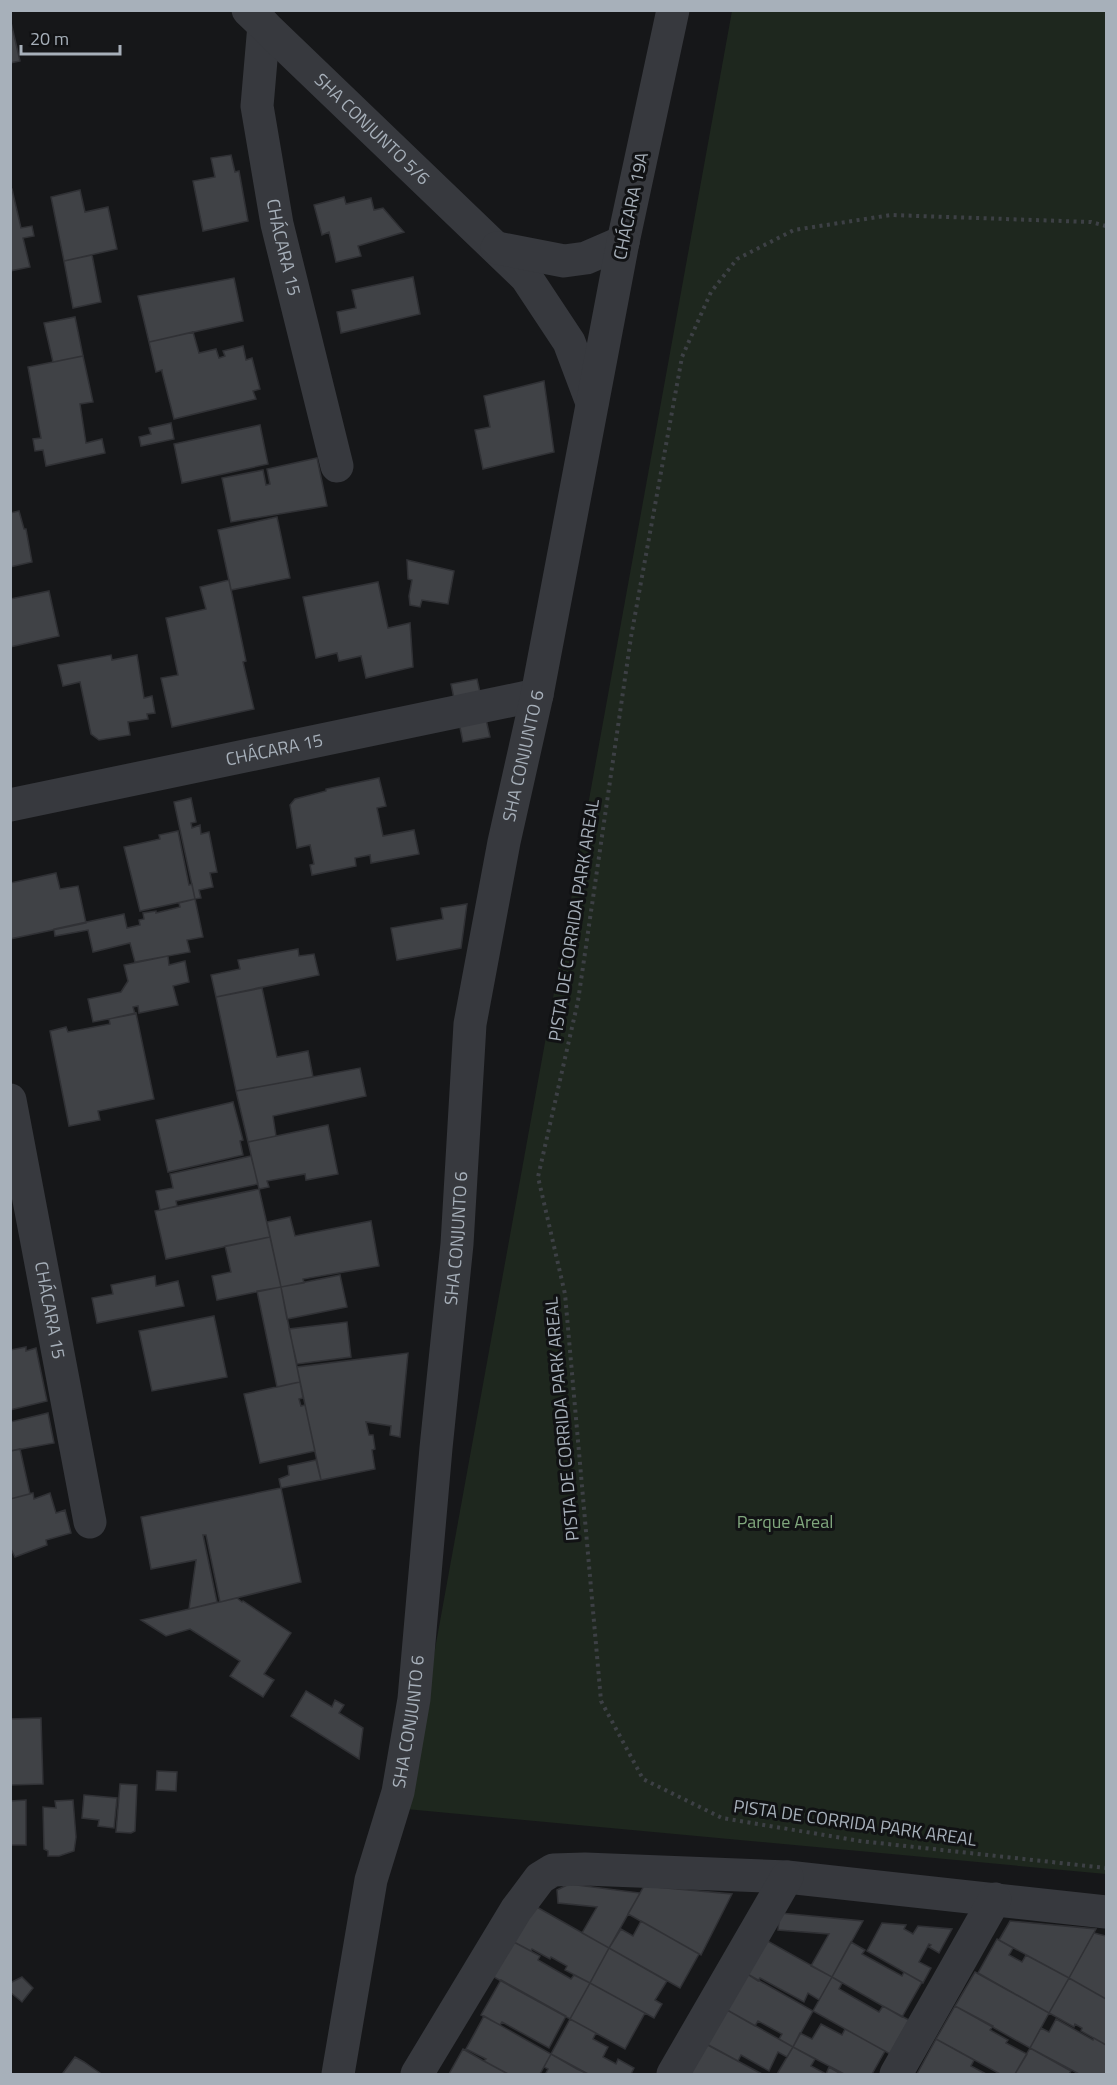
<svg xmlns="http://www.w3.org/2000/svg" width="1117" height="2085" viewBox="0 0 1117 2085" font-family="'Titillium Web',sans-serif">
	<style>
		.green { fill: #1e271e }
		.building { fill: #404246; stroke: #303135; stroke-width: 1.5 }
		.lines { fill: none; stroke-linecap: round; stroke-linejoin: round }
		.path { stroke: #3d4045; stroke-width: 4; stroke-dasharray: 3 4.5; stroke-linecap: butt }
		.minor { stroke: #37393e; stroke-width: 33 }
		.tertiary { stroke: #37393e; stroke-width: 33 }
		.labels { text-anchor: middle; stroke-width: 6; stroke-linejoin: round; paint-order: stroke }
		.street-label { font-size: 18px; fill: #a7b0ba; stroke: #111214 }
		.park-label { font-size: 18px; fill: #80a77d; stroke: #111214 }
	</style>
	<rect width="100%" height="100%" fill="#161719"/>
	<path class="green" d="M 732,11 L 1106,11 L 1106,1874 L 406,1809 Z"/>
	<path class="building" d="M 10,18 L 20,61 L 10,63 Z
		M 231,155 L 235,172 L 239,171 L 248,221 L 203,231 L 193,181 L 215,177 L 211,158 Z
		M 10,189 L 12,189 L 21,228 L 32,226 L 34,236 L 23,238 L 30,267 L 10,271 Z
		M 80,190 L 85,212 L 108,207 L 117,249 L 64,261 L 51,197 Z
		M 344,197 L 346,204 L 371,198 L 374,210 L 383,208 L 404,232 L 358,246 L 361,256 L 336,262 L 329,232 L 322,235 L 314,205 Z
		M 92,255 L 101,302 L 73,308 L 64,261 Z
		M 413,277 L 420,314 L 341,333 L 337,312 L 356,308 L 352,290 Z
		M 234,278 L 243,321 L 149,342 L 138,296 Z
		M 75,317 L 83,356 L 53,362 L 44,323 Z
		M 193,332 L 199,353 L 216,349 L 219,358 L 225,356 L 223,351 L 243,346 L 246,360 L 252,358 L 260,389 L 253,391 L 256,399 L 174,419 L 162,372 L 162,370 L 156,372 L 149,342 Z
		M 83,356 L 93,402 L 80,404 L 86,443 L 102,439 L 105,453 L 46,466 L 43,450 L 35,451 L 33,439 L 41,438 L 28,367 Z
		M 544,381 L 554,452 L 483,469 L 475,430 L 490,427 L 484,396 Z
		M 171,423 L 174,439 L 141,446 L 139,437 L 151,434 L 149,428 Z
		M 260,425 L 268,464 L 182,483 L 174,444 Z
		M 317,458 L 327,506 L 231,522 L 222,478 L 263,470 L 266,485 L 270,484 L 267,469 Z
		M 19,511 L 24,529 L 26,529 L 32,562 L 10,567 L 10,513 Z
		M 277,517 L 290,578 L 231,590 L 218,530 Z
		M 407,560 L 454,571 L 448,604 L 422,600 L 420,607 L 410,605 L 409,596 L 412,580 L 408,579 Z
		M 229,580 L 246,661 L 243,662 L 254,709 L 172,727 L 161,678 L 178,675 L 166,618 L 206,609 L 200,587 Z
		M 378,582 L 388,628 L 410,623 L 413,667 L 366,678 L 361,656 L 339,661 L 337,653 L 316,658 L 303,597 Z
		M 49,591 L 59,636 L 10,647 L 10,599 Z
		M 111,655 L 112,660 L 137,655 L 144,698 L 152,696 L 155,713 L 147,714 L 148,719 L 128,722 L 130,735 L 99,740 L 91,734 L 80,682 L 63,686 L 58,665 Z
		M 477,679 L 490,737 L 463,742 L 451,684 Z
		M 379,778 L 386,806 L 377,808 L 383,836 L 414,830 L 419,854 L 371,863 L 370,855 L 355,858 L 356,866 L 312,875 L 310,865 L 314,864 L 310,845 L 297,848 L 290,805 L 295,799 L 326,791 L 326,789 Z
		M 191,798 L 196,822 L 191,823 L 192,828 L 200,825 L 201,834 L 209,832 L 217,872 L 210,873 L 213,887 L 199,890 L 201,898 L 195,899 L 174,802 Z
		M 178,831 L 189,885 L 192,884 L 195,899 L 140,911 L 124,847 L 160,839 L 159,835 Z
		M 56,873 L 60,889 L 78,886 L 86,923 L 10,939 L 10,883 Z
		M 195,899 L 203,937 L 187,940 L 190,952 L 135,962 L 130,943 L 93,952 L 88,930 L 55,936 L 54,929 L 124,914 L 127,928 L 140,925 L 139,920 L 144,919 L 143,913 L 156,911 L 156,913 L 180,907 L 179,903 Z
		M 467,904 L 461,948 L 397,960 L 391,928 L 443,919 L 441,908 Z
		M 298,949 L 299,956 L 314,954 L 319,975 L 216,997 L 211,975 L 240,969 L 238,960 Z
		M 168,956 L 169,965 L 185,961 L 189,982 L 173,986 L 178,1005 L 139,1013 L 138,1006 L 133,1007 L 135,1014 L 93,1022 L 88,999 L 121,992 L 128,981 L 124,965 Z
		M 262,988 L 277,1057 L 308,1051 L 313,1077 L 236,1091 L 216,997 Z
		M 136,1013 L 154,1099 L 98,1111 L 100,1120 L 69,1126 L 50,1031 L 66,1027 L 68,1032 L 110,1024 L 109,1019 Z
		M 360,1068 L 366,1096 L 273,1116 L 276,1136 L 248,1142 L 236,1091 Z
		M 233,1102 L 243,1140 L 240,1141 L 243,1155 L 168,1172 L 156,1120 Z
		M 328,1125 L 338,1174 L 306,1180 L 305,1174 L 267,1181 L 269,1187 L 259,1189 L 248,1142 Z
		M 251,1156 L 258,1184 L 176,1201 L 177,1206 L 160,1210 L 156,1191 L 173,1188 L 170,1174 Z
		M 259,1189 L 270,1237 L 166,1259 L 155,1211 Z
		M 290,1217 L 295,1236 L 371,1221 L 379,1266 L 303,1279 L 304,1283 L 281,1287 L 267,1222 Z
		M 270,1237 L 281,1287 L 217,1300 L 212,1276 L 231,1272 L 225,1246 Z
		M 340,1275 L 347,1307 L 287,1319 L 281,1287 Z
		M 155,1276 L 156,1286 L 178,1281 L 184,1306 L 97,1323 L 92,1298 L 113,1294 L 111,1285 Z
		M 281,1287 L 300,1382 L 277,1387 L 257,1291 Z
		M 214,1316 L 227,1377 L 152,1391 L 139,1331 Z
		M 347,1322 L 351,1357 L 297,1364 L 289,1329 Z
		M 26,1347 L 26,1351 L 36,1348 L 47,1401 L 10,1410 L 10,1350 Z
		M 408,1353 L 400,1437 L 390,1435 L 391,1426 L 366,1422 L 369,1435 L 373,1435 L 375,1449 L 372,1450 L 375,1469 L 321,1480 L 297,1367 Z
		M 300,1382 L 303,1398 L 299,1399 L 301,1406 L 305,1405 L 315,1451 L 260,1463 L 244,1394 Z
		M 48,1413 L 54,1443 L 10,1451 L 10,1422 Z
		M 20,1449 L 30,1494 L 10,1499 L 10,1451 Z
		M 316,1460 L 321,1480 L 281,1488 L 279,1479 L 289,1475 L 288,1466 Z
		M 281,1488 L 301,1582 L 220,1602 L 206,1535 L 203,1535 L 217,1602 L 189,1609 L 196,1560 L 151,1569 L 141,1517 Z
		M 33,1493 L 34,1499 L 50,1493 L 56,1513 L 65,1510 L 71,1533 L 46,1540 L 47,1545 L 15,1557 L 10,1547 L 10,1499 Z
		M 237,1598 L 242,1602 L 243,1601 L 291,1633 L 264,1674 L 274,1680 L 263,1697 L 230,1676 L 240,1661 L 190,1629 L 166,1636 L 141,1620 Z
		M 306,1691 L 332,1707 L 335,1700 L 344,1705 L 339,1713 L 363,1728 L 359,1759 L 291,1716 Z
		M 41,1718 L 43,1784 L 10,1785 L 10,1719 Z
		M 157,1771 L 177,1772 L 176,1791 L 156,1790 Z
		M 120,1784 L 137,1785 L 135,1831 L 131,1833 L 116,1832 Z
		M 84,1795 L 117,1798 L 114,1828 L 98,1826 L 99,1820 L 82,1818 Z
		M 26,1800 L 26,1845 L 10,1845 L 10,1801 Z
		M 73,1800 L 76,1837 L 74,1851 L 59,1856 L 48,1856 L 48,1851 L 44,1849 L 43,1807 L 56,1808 L 55,1801 Z
		M 569,1884 L 640,1893 L 609,1948 L 582,1933 L 597,1907 L 558,1903 L 557,1890 Z
		M 644,1886 L 732,1894 L 701,1955 L 628,1914 Z
		M 535,1906 L 609,1948 L 590,1983 L 565,1970 L 567,1966 L 551,1957 L 550,1959 L 532,1949 L 531,1951 L 512,1941 Z
		M 780,1913 L 863,1921 L 832,1977 L 811,1966 L 829,1934 L 778,1930 Z
		M 641,1921 L 699,1954 L 680,1988 L 609,1948 L 621,1929 L 633,1936 Z
		M 1010,1921 L 1096,1929 L 1069,1978 L 999,1940 Z
		M 882,1923 L 906,1925 L 904,1929 L 913,1934 L 918,1926 L 952,1929 L 939,1953 L 929,1947 L 931,1945 L 929,1944 L 919,1962 L 931,1968 L 923,1983 L 867,1951 Z
		M 1094,1933 L 1106,1936 L 1106,1999 L 1069,1978 Z
		M 755,1934 L 832,1977 L 819,2000 L 808,1993 L 804,2002 L 760,1978 L 758,1981 L 744,1972 Z
		M 997,1939 L 1013,1948 L 1009,1955 L 1022,1962 L 1026,1955 L 1069,1978 L 1049,2013 L 978,1973 Z
		M 512,1941 L 540,1956 L 538,1960 L 571,1979 L 574,1975 L 590,1983 L 570,2019 L 492,1976 Z
		M 851,1942 L 865,1950 L 862,1954 L 902,1976 L 904,1972 L 922,1982 L 902,2017 L 832,1977 Z
		M 609,1948 L 667,1981 L 655,2000 L 662,2004 L 654,2018 L 590,1983 Z
		M 744,1972 L 813,2011 L 793,2047 L 779,2039 L 782,2034 L 758,2021 L 755,2026 L 720,2006 Z
		M 975,1972 L 1049,2013 L 1030,2048 L 955,2006 Z
		M 22,1977 L 33,1988 L 22,2002 L 10,1992 L 10,1983 Z
		M 832,1977 L 842,1983 L 839,1989 L 879,2012 L 883,2006 L 909,2020 L 890,2054 L 813,2011 Z
		M 1069,1978 L 1106,1999 L 1106,2045 L 1081,2031 L 1082,2028 L 1075,2024 L 1074,2027 L 1049,2013 Z
		M 501,1980 L 566,2016 L 549,2048 L 502,2022 L 500,2025 L 481,2015 Z
		M 590,1983 L 645,2013 L 625,2049 L 570,2019 Z
		M 720,2006 L 793,2047 L 787,2057 L 778,2052 L 769,2071 L 741,2055 L 738,2061 L 701,2041 Z
		M 955,2006 L 993,2026 L 990,2030 L 1008,2040 L 1006,2043 L 1027,2054 L 1015,2074 L 1000,2074 L 936,2039 Z
		M 484,2016 L 551,2054 L 540,2074 L 508,2074 L 484,2061 L 486,2059 L 466,2049 Z
		M 570,2019 L 596,2033 L 593,2039 L 608,2047 L 603,2057 L 616,2064 L 618,2059 L 634,2068 L 631,2074 L 588,2074 L 551,2054 Z
		M 1056,2019 L 1093,2040 L 1094,2038 L 1106,2045 L 1106,2074 L 1079,2074 L 1030,2048 L 1041,2028 L 1049,2032 Z
		M 821,2024 L 842,2035 L 845,2029 L 885,2051 L 872,2074 L 844,2074 L 793,2047 L 800,2033 L 812,2039 Z
		M 936,2039 L 974,2060 L 971,2066 L 986,2074 L 917,2074 Z
		M 704,2043 L 762,2074 L 687,2074 Z
		M 793,2047 L 815,2059 L 811,2066 L 826,2074 L 829,2067 L 841,2074 L 777,2074 Z
		M 1030,2048 L 1071,2071 L 1069,2074 L 1015,2074 Z
		M 463,2049 L 482,2060 L 508,2074 L 449,2074 Z
		M 551,2054 L 577,2069 L 588,2074 L 549,2074 L 546,2073 L 548,2069 L 544,2067 Z
		M 75,2057 L 84,2062 L 100,2073 L 99,2074 L 65,2074 L 63,2073 Z"/>
	<g class="lines">
		<path class="path" d="M 1106,226 L 1091,222 L 891,215 L 794,230 L 737,259 L 711,292 L 682,357 L 631,637 L 578,1001 L 538,1177 L 565,1294 L 601,1701 L 643,1779 L 722,1818 L 860,1841 L 1106,1868"/>
		<g class="minor">
			<path id="s1" d="M 264,25 L 257,106 L 277,224 L 337,466"/>
			<path d="M 623,242 L 673,10"/>
			<path id="s2" d="M 10,805 L 537,695"/>
			<path id="s3" d="M 10,1100 L 90,1522"/>
			<path d="M 417,2074 L 516,1910 L 540,1878 L 553,1870 L 585,1869 L 787,1877 L 1106,1912"/>
			<path d="M 673,2074 L 787,1877"/>
			<path d="M 896,2074 L 995,1899"/>
		</g>
		<g class="tertiary">
			<path id="s4" d="M 248,10 L 526,277 L 569,342 L 592,403"/>
			<path d="M 497,248 L 564,261 L 586,258 L 623,242"/>
			<path id="s5" d="M 338,2074 L 371,1880 L 398,1792 L 414,1699 L 436,1448 L 457,1244 L 470,1024 L 504,842 L 537,695 L 623,242"/>
		</g>
	</g>
	<g class="labels">
		<g class="street-label">
			<text dy="6" stroke="none"><textPath href="#s4" startOffset="172">SHA CONJUNTO 5/6</textPath></text>
			<text transform="translate(631 206) rotate(-78)" y="6">CHÁCARA 19A</text>
			<text dy="6" stroke="none"><textPath href="#s1" startOffset="225">CHÁCARA 15</textPath></text>
			<text dy="6" stroke="none"><textPath href="#s2" startOffset="270">CHÁCARA 15</textPath></text>
			<text dy="6" stroke="none"><textPath href="#s5" startOffset="1334">SHA CONJUNTO 6</textPath></text>
			<text transform="translate(574 920) rotate(-81)" y="6">PISTA DE CORRIDA PARK AREAL</text>
			<text dy="6" stroke="none"><textPath href="#s5" startOffset="846">SHA CONJUNTO 6</textPath></text>
			<text dy="6" stroke="none"><textPath href="#s3" startOffset="214">CHÁCARA 15</textPath></text>
			<text transform="translate(562 1419) rotate(-95)" y="6">PISTA DE CORRIDA PARK AREAL</text>
			<text dy="6" stroke="none"><textPath href="#s5" startOffset="360">SHA CONJUNTO 6</textPath></text>
			<text transform="translate(855 1823) rotate(8)" y="6">PISTA DE CORRIDA PARK AREAL</text>
		</g>
		<g class="park-label">
			<text x="785" y="1528">Parque Areal</text>
		</g>
	</g>
	<rect width="1117" height="2085" fill="none" stroke="#a7b0ba" stroke-width="24"/>
	<path d="M21 45v9h99v-9" fill="none" stroke="#a7b0ba" stroke-width="3"/>
	<text x="30" y="45" font-size="18" fill="#a7b0ba" stroke="#111214" stroke-width="4.5" paint-order="stroke">20 m</text>
</svg>
